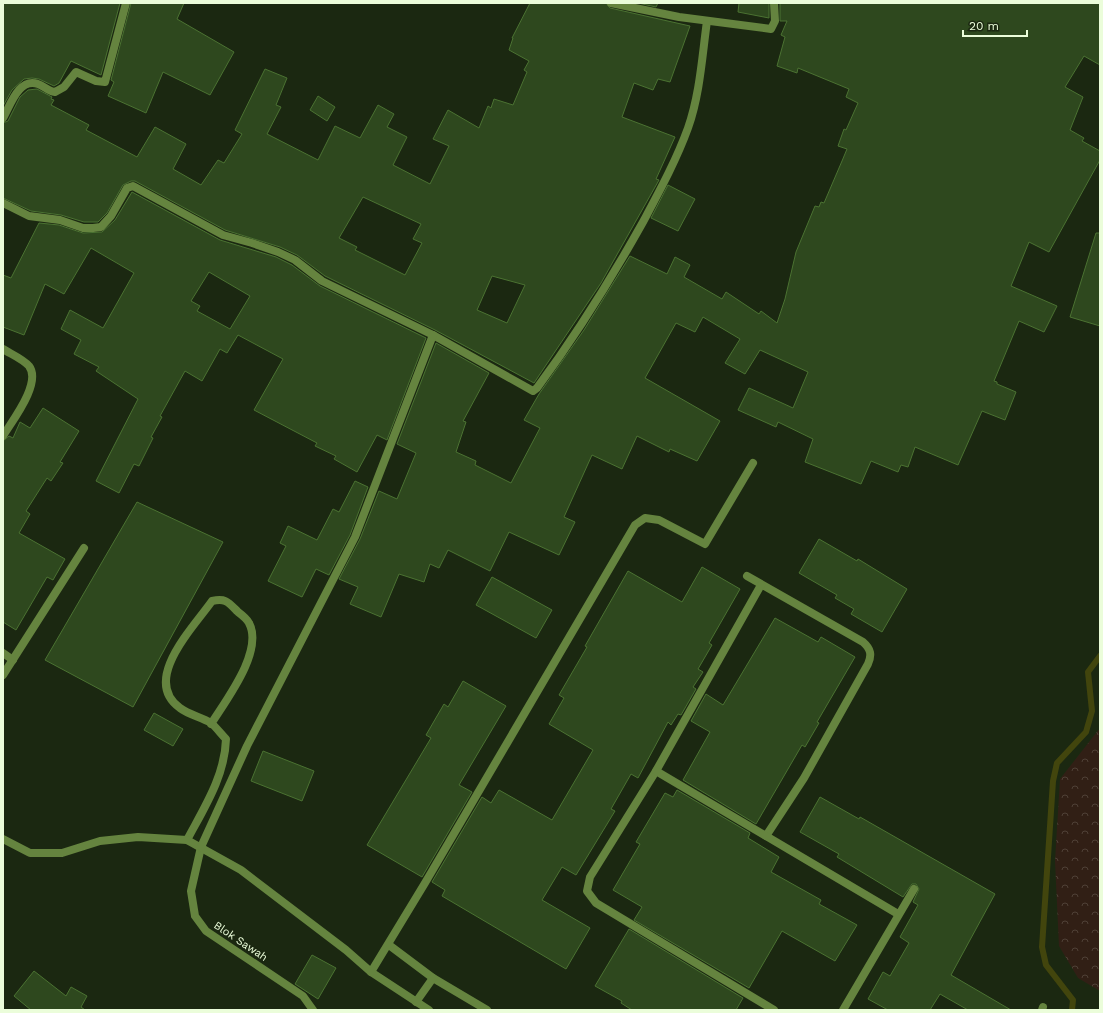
<svg xmlns="http://www.w3.org/2000/svg" width="1103" height="1013" viewBox="0 0 1103 1013" font-family="'Work Sans',sans-serif">
<style>
.forest{fill:url(#forest-crowns)}
.lines{fill:none;stroke-linecap:round;stroke-linejoin:round}
.stream{stroke:#42450d;stroke-width:6}
.building{fill:#2e481e;stroke:#4b7232;fill-rule:evenodd}
.lane{stroke:#65843f;stroke-width:8}
.street{stroke:#65843f;stroke-width:8}
.labels{text-anchor:middle;stroke-width:3;stroke-linejoin:round;paint-order:stroke}
.street-label{font-size:11px;fill:#ebfdda;stroke:#1b2811}
</style>
<defs>
<pattern id="forest-crowns" width="20" height="18" patternUnits="userSpaceOnUse"><rect width="20" height="18" fill="#311f15"/><path d="M2 6a3 3 0 1 1 6 0M12 15a3 3 0 1 1 6 0" fill="none" stroke="#4f4036"/></pattern>
</defs>
<rect width="100%" height="100%" fill="#1b2811"/>
<!-- forest -->
<path class="forest" d="M1100,728v263l-22,-13 -19,-32 -4,-85 5,-82z"/>
<g class="lines">
<!-- stream -->
<path class="stream" d="M1072,1010l1,-10 -27,-35 -4,-18 11,-166 4,-18 29,-31 6,-21 -4,-39 12,-16"/>
</g>
<!-- building -->
<g class="building">
<path d="M3,3h117l-19,72 -30,-14 -12,22 -5,3 -15,-7 -7,-1 -8,1 -12,11 -9,16z"/>
<path d="M131,3h53l-7,16 57,33 -24,43 -47,-23 -17,41 -38,-17 6,-14 -3,-2z"/>
<path d="M530,3h76l4,5 80,18 -20,56 -12,-3 -5,11 -19,-7 -12,34 53,20 -19,42 3,1 -58,103 -67,100 -99,-53 -110,-54 -28,-21 -17,-8 -55,-17 -90,-49h-4l-8,4 -16,28 -9,9h-14l-23,-7 -30,-4 -28,-13v-75l5,-2 12,-24 8,-7 9,-1 15,8 -1,2 3,1 -3,5 38,20 -3,5 51,27 18,-30 31,17 -13,25 28,16 17,-25 6,3 18,-29 -7,-4 30,-61 22,9 -11,27 5,2 -14,27 51,26 17,-34 25,12 18,-33 16,9 -7,13 20,10 -14,28 37,19 19,-38 -16,-7 15,-29 31,18 9,-22 3,2 3,-9 19,6 14,-33 -3,-2 5,-9 -20,-11 4,-12h-1zM363,197l58,27 -8,15 9,4 -17,32 -50,-25 2,-3 -18,-9zM492,276l33,9 -18,38 -30,-13z"/>
<path d="M638,3h20l-2,4z"/>
<path d="M739,3h30v15l-31,-6z"/>
<path d="M780,3h320v62l-16,-9 -19,31 18,10 -13,33 14,8 -2,3 18,10v9l-51,92 -20,-10 -18,44 46,20 -13,26 -25,-11 -25,60 3,1v2l19,8 -11,28 -23,-9 -24,54 -43,-18 -7,20 -7,-2 -3,7 -27,-11 -10,23 -56,-22 8,-23 -35,-17 -2,5 -38,-17 11,-22 44,20 15,-36 -48,-22 -15,24 -20,-11 15,-24 -37,-22 -8,15 -19,-9 -31,55 75,43 -23,40 -27,-12 -1,3 -32,-16 -15,33 -30,-14 -28,62 11,5 -16,33 -50,-23 -19,39 -42,-21 -9,18 -9,-4 -6,18 -25,-8 -18,43 -31,-13 8,-17 -19,-8 21,-40 19,-48 18,8 19,-46 -19,-9 39,-101 53,30 -26,48 3,1 -10,30 20,9 -1,4 36,18 29,-55 -16,-8 15,-26 45,-64 46,-74 37,18 8,-17 15,8 -6,12 38,22 4,-7 33,22 2,-3 16,12 8,-24 11,-47 19,-46 4,1 2,-5 3,1 18,-42 5,-12 -9,-3 6,-17 2,1 12,-27 -12,-6 3,-8 -51,-21 -1,5 -20,-7 8,-29 -4,-2 6,-14h-7z"/>
<path d="M318,96l17,11 -8,14 -17,-11z"/>
<path d="M668,185l27,14 -17,32 -27,-13z"/>
<path d="M132,192l88,48 56,17 16,8 28,21 106,52 -39,102 -10,-5 -20,37 -23,-13 2,-3 -21,-10 2,-3 -63,-33 29,-51 -45,-24 -11,18 -7,-4 -18,32 -17,-10 -25,45 2,1 -11,20 2,1 -14,28 -5,-2 -15,29 -23,-12 42,-82 -42,-28 3,-4 -25,-13 7,-14 -20,-11 9,-19 33,18 31,-55 -43,-25 -27,46 -19,-10 -21,51 -21,-8v-52l8,3 28,-55 20,2 24,8 19,-1 13,-12zM209,272l41,24 -20,33 -33,-18 3,-5 -9,-5z"/>
<path d="M1096,233h4v93l-30,-9z"/>
<path d="M43,408l36,23 -19,31 3,1 -12,18 -4,-3 -21,33 4,3 -11,19 46,26 -12,21 -6,-3 -31,53 -13,-8v-181l6,-5 4,2 7,-16 10,6z"/>
<path d="M355,481l13,6 -18,48 -21,40 -13,-6 -14,28 -34,-16 18,-35 -6,-3 8,-17 29,14 16,-31 6,3z"/>
<path d="M137,502l86,40 -90,165 -88,-47z"/>
<path d="M819,539l38,22 1,-2 49,30 -25,43 -31,-18 3,-5 -19,-11 2,-3 -38,-22z"/>
<path d="M702,567l38,22 -31,54 3,2 -14,24 5,3 -10,15 3,2 -15,26 -3,-1 -7,11 -3,-3 -30,56 -7,-4 -20,35 4,2 -39,64 -14,-8 -20,33 48,28 -24,41 -124,-73 3,-6 -13,-8 50,-85 9,6 8,-13 53,30 41,-70 -44,-26 15,-26 -5,-3 28,-48 -2,-1 43,-75 54,31z"/>
<path d="M492,577l60,33 -16,28 -60,-33z"/>
<path d="M775,618l43,24 3,-5 34,20 -38,65 2,1 -14,24 -3,-2 -46,79 -73,-44 27,-48 -19,-11 15,-27 17,11z"/>
<path d="M463,681l43,25 -47,79 13,7 -50,85 -55,-32 64,-107 -5,-3 18,-31 4,3z"/>
<path d="M154,713l29,16 -10,17 -29,-16z"/>
<path d="M263,751l51,20 -12,30 -51,-20z"/>
<path d="M677,790l73,43 -2,5 31,19 -8,15 50,28 -2,4 38,21 -22,36 -53,-30 -33,57 -115,-68 8,-13 -29,-17 27,-46 -4,-2 29,-49 8,4z"/>
<path d="M820,797l39,22 1,-2 135,77 -44,81 60,35h-43l-28,-16 -10,16h-42l-20,-11 15,-27 7,4 19,-33 -9,-6 18,-32 -5,-3 6,-13 -3,-5h-4l-9,13 -66,-40 2,-3 -39,-22z"/>
<path d="M629,929l114,69 -7,12h-104l-11,-7 1,-2 -27,-15z"/>
<path d="M312,955l24,13 -18,31 -23,-15z"/>
<path d="M34,971l32,25 5,-9 16,9 -6,11 4,3h-54l-17,-14z"/>
</g>
<g class="lines">
<!-- lane -->
<g class="lane">
<path d="M187,840c17,-32 38,-64 39,-101 -5,-5 -10,-12 -15,-16 -9,-6 -22,-8 -31,-15 -39,-28 13,-80 32,-107 14,-3 16,1 26,11 4,3 9,7 11,11 15,28 -23,77 -38,101"/>
<path d="M201,847l-10,44 4,25 11,15 97,65 10,14"/>
<path d="M389,945l44,33 54,32"/>
<path d="M416,1002l17,-24"/>
</g>
<!-- street -->
<g class="street">
<path d="M611,3l68,14 92,12 4,-8 -1,-18"/>
<path d="M3,118c7,-12 16,-41 35,-34 6,2 10,7 17,8l9,-5 12,-15 20,9 9,1 21,-79"/>
<path d="M3,203l26,13 31,4 23,8h10l8,-1 10,-11 16,-28 6,-2 90,49 29,8 26,9 17,8 27,21 111,54 100,56 4,-3c40,-54 73,-107 106,-166 16,-30 33,-61 45,-94 12,-34 14,-71 19,-107"/>
<path d="M3,349c8,5 20,10 26,17 13,17 -17,55 -26,70"/>
<path d="M747,576l116,66c8,7 9,13 5,22l-64,114 -38,58"/>
<path d="M761,585l-105,186 -66,106 -3,14 9,12 178,107"/>
<path d="M3,653l10,7"/>
<path d="M3,675l81,-127"/>
<path d="M656,771l242,143"/>
<path d="M3,839l27,14h32l38,-12 38,-4 49,3 54,30 105,80 25,22 58,38"/>
<path d="M201,847l46,-101 108,-209 78,-202"/>
<path d="M371,972l54,-89 210,-358 10,-7 14,2 46,24 48,-81"/>
<path d="M843,1010l71,-121"/>
<path d="M1042,1010l1,-3"/>
</g>
</g>
<g class="labels">
<!-- street labels -->
<g class="street-label">
<text transform="translate(241 941) rotate(34)" y="4">Blok Sawah</text>
</g>
</g>
<!-- border -->
<rect width="1103" height="1013" fill="none" stroke="#ebfdda" stroke-width="8"/>
<!-- scale -->
<path d="M963 30v6h64v-6" fill="none" stroke="#ebfdda" stroke-width="2"/>
<text x="969" y="30" font-size="12" fill="#ebfdda" stroke="#1b2811" stroke-width="3" paint-order="stroke">20 m</text>
</svg>
